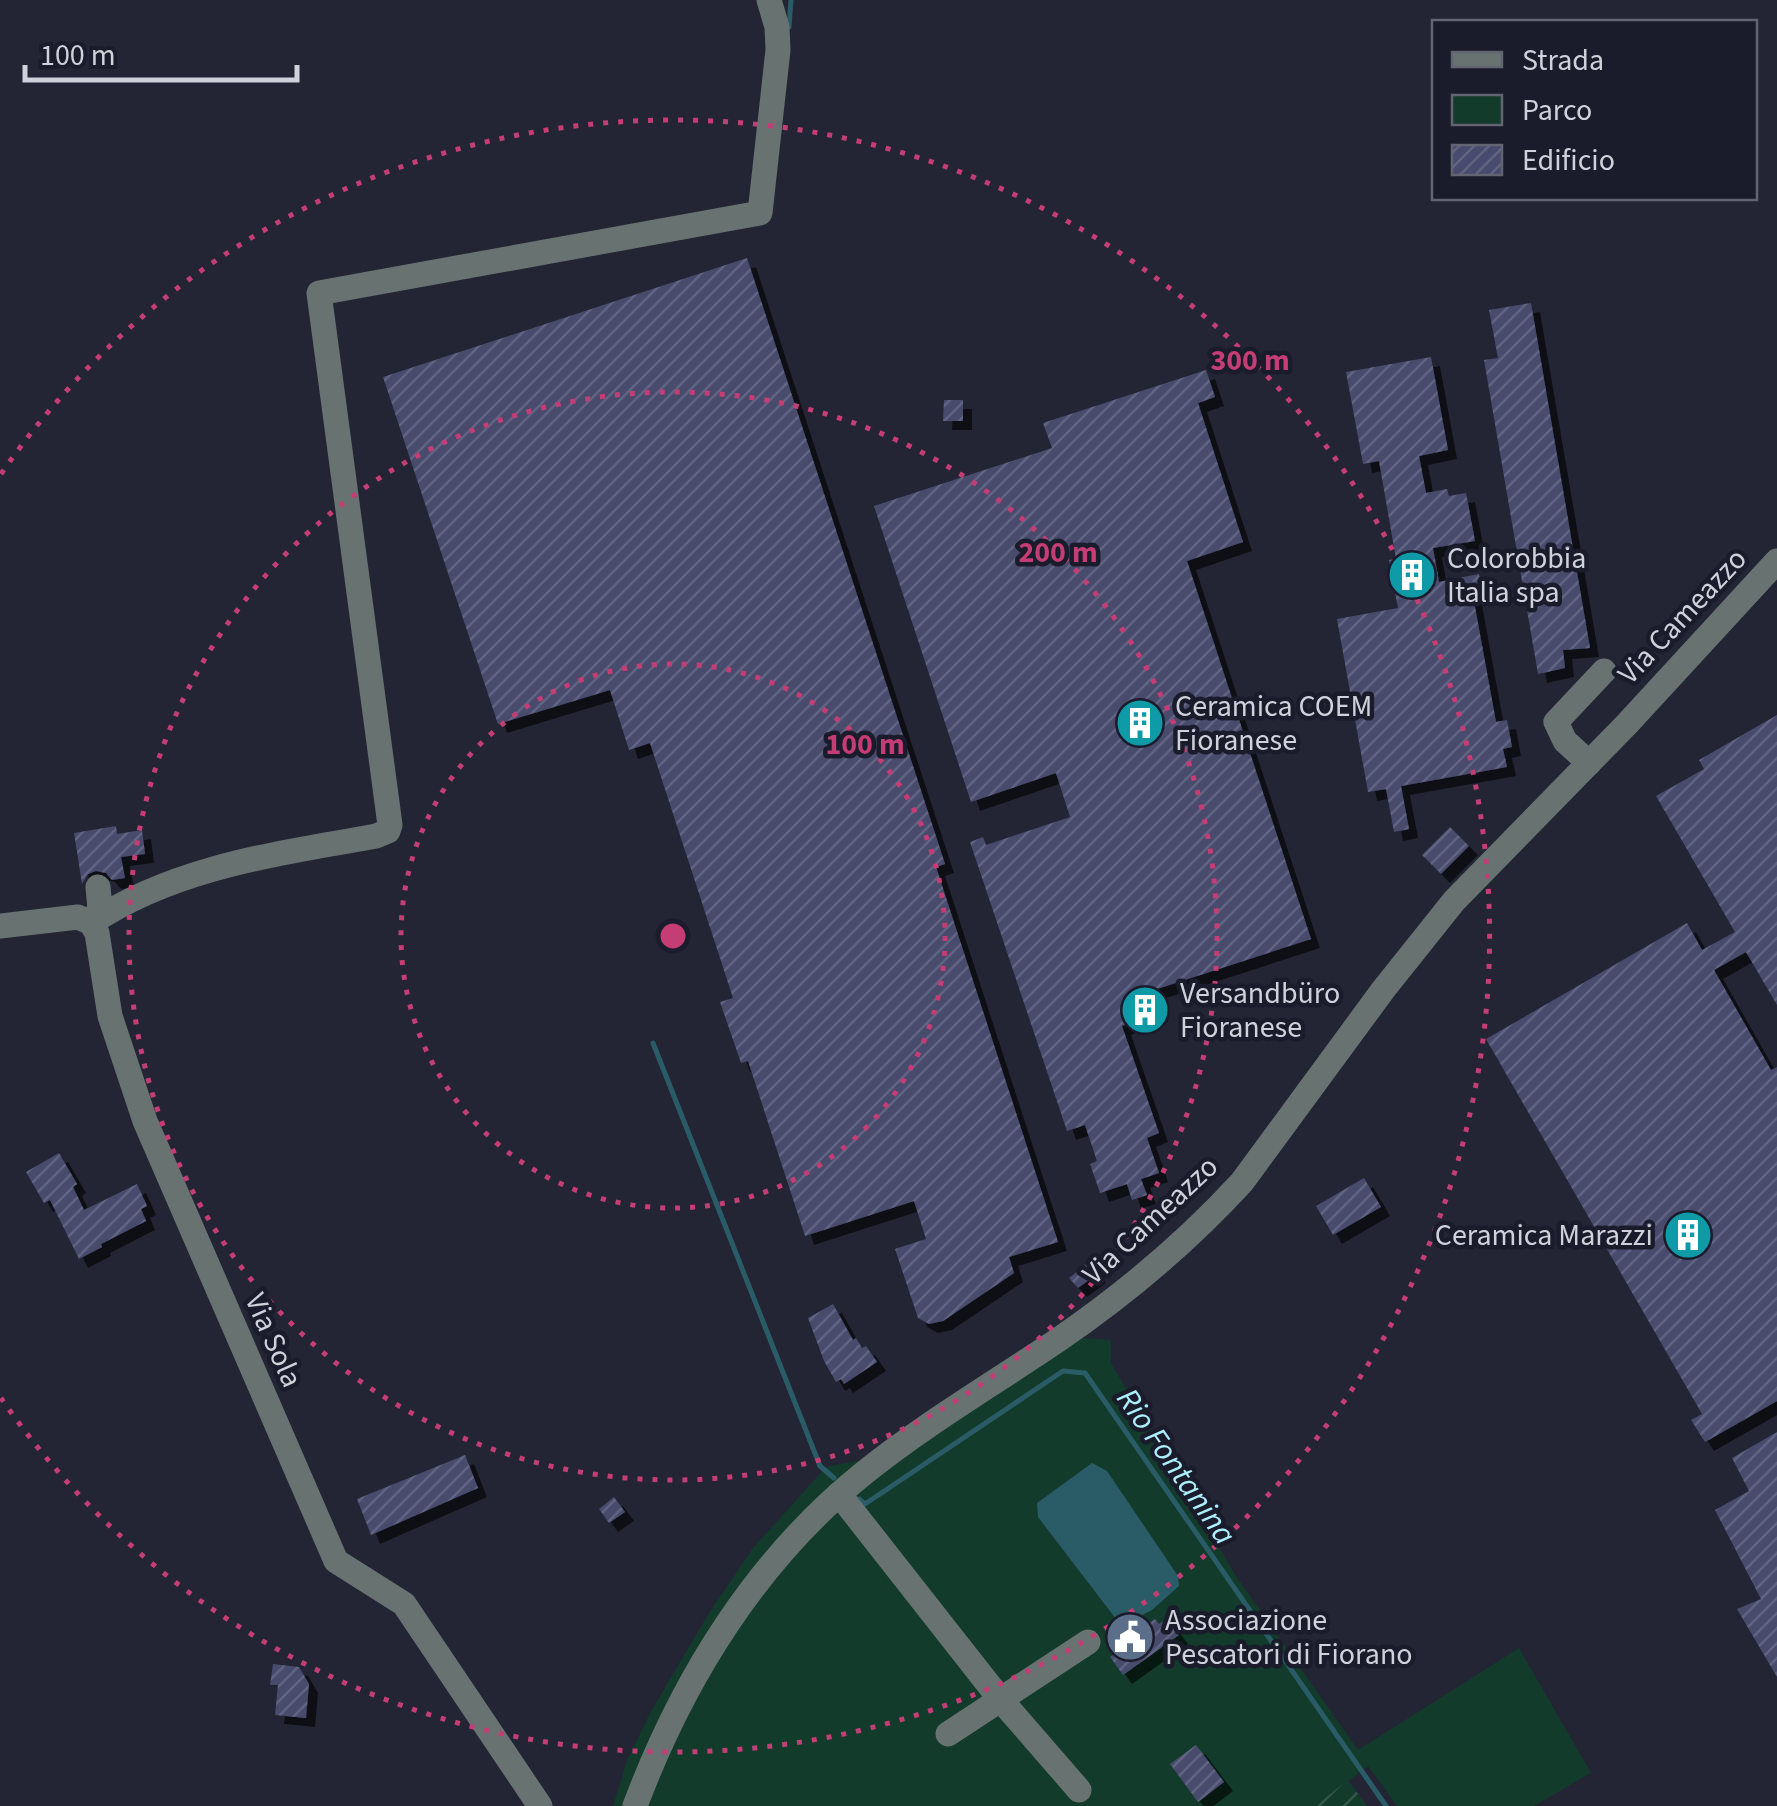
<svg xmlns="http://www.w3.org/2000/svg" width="1777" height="1806" viewBox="0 0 1777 1806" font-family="'Source Sans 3',sans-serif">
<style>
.park{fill:#123b2b}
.garden{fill:url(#garden-furrows)}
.water{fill:#2a5c67}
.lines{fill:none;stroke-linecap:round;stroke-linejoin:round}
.stream{stroke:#2a5c67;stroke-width:5}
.building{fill:url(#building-hatch);filter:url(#shadow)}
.minor{stroke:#687371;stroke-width:25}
.ring{fill:none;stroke:#c53d75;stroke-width:5;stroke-dasharray:5 10}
.labels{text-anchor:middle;stroke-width:9;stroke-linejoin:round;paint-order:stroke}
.poi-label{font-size:30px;fill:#cfd1db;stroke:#1a1b2b;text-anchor:start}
.street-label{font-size:30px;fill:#cfd1db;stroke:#1a1b2b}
.water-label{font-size:32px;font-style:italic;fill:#adeffd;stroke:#1a1b2b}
.centre{fill:#c53d75;stroke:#1a1b2b;stroke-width:5}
.ring-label{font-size:30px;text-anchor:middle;font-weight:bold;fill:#c53d75;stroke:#1a1b2b;stroke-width:9;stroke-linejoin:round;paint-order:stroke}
</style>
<defs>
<pattern id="garden-furrows" width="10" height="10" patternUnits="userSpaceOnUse" patternTransform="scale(2.5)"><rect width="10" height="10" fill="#123b2b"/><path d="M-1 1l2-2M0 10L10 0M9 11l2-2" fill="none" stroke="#335649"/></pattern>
<pattern id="building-hatch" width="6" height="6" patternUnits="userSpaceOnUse" patternTransform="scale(2.5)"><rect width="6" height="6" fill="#484b6d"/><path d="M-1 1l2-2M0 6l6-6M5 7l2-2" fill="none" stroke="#616481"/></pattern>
<filter id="shadow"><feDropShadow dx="9" dy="9" stdDeviation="0" flood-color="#0009"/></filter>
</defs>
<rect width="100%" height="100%" fill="#232535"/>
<!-- park -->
<path class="park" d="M1058,1336l53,4v23l123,210 124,177 161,-102 72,125 -57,33h-137l-29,-40 -52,40h-703l14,-46 23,-47 59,-100 44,-65 73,-81 60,-12z"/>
<!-- garden -->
<path class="garden" d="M1348,1780l19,26h-52z"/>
<!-- water -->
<path class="water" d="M1092,1463l15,8 71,105 1,10 -27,24 -25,13 -11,-4 -78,-102 -1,-14z"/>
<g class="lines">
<!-- stream -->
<g class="stream">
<path d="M789,27l2,-27"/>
<path d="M653,1043l167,423 14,12"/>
<path d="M859,1499l6,5 198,-133 22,2 301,433"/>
</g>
</g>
<!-- building -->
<g class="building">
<path d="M747,258l198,606 -9,3 122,375 -49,15 5,16 -71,48 -14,3 -11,-6 -23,-69 31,-10 -12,-38 -109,35 -57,-175 -7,2 -21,-61 13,-4 -83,-255 -21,7 -19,-60 -112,34 -115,-347z"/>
<path d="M1531,303l59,345 -27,2 2,18 -27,6 -54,-314 14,-2 -9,-48z"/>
<path d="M1431,357l17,93 -29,6 7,37 21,-4 2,7 17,-3 9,48 -42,7 6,34 40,-8 4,20 -10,2 23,126 11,-2 5,27 -9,2 4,18 -106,19 8,43 -15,3 -8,-43 -18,3 -31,-173 61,-11 -9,-48 7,-1 -17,-98 -16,3 -17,-92z"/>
<path d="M1206,370l9,27 -17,6 45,139 -56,19 124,378 -160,52 8,22 -37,13 37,107 -12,5 12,35 -18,6 6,16 -15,5 -5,-16 -27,9 -10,-29 7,-3 -12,-36 -18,6 -97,-289 13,-5 3,8 84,-28 -14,-44 -85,29 -97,-296 178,-58 -9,-25z"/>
<path d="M944,400h19v21h-20z"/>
<path d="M1777,715v290l-31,-53 -32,18 57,100 6,-3v334l-72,41 -14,-22 11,-6 -216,-375 201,-116 15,27 33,-18 -79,-136 48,-27 -5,-9z"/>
<path d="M116,826l1,8 25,-4 3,24 -24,3 4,21 -13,2 -6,-7 -10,-2 -8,3 -6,10 -8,-51z"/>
<path d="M1450,827l19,19 -28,28 -19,-19z"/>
<path d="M59,1153l18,31 -4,3 11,23 53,-26 10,22 -6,3 5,12 -45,23 1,3 -23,12 -29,-59 -6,3 -18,-31z"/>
<path d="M1364,1178l17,29 -48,28 -17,-29z"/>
<path d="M1088,1263l9,11 -19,14 -9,-10z"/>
<path d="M833,1304l20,36 3,-2 6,10 4,-2 11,16 -33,22 -3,-5 -5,3 -12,-21 -16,-43z"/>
<path d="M1777,1432v245l-40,-68 24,-10 -46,-89 34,-19 -17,-33z"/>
<path d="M465,1455l13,33 -107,47 -14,-36z"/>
<path d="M614,1497l11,15 -16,11 -10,-14z"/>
<path d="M1155,1619l4,5 8,-5 12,16 -56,40 -13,-18 7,-6 -2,-3z"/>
<path d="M273,1664l26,3 10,17 -3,34 -31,-3 3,-30h-8z"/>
<path d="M1196,1745l28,37 -26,20 -28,-38z"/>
</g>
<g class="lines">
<!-- minor -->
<g class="minor">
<path d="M1589,763l-24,-22 -9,-19 48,-51"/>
<path d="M98,887l2,22 -9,14c85,-57 187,-69 285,-87l12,-5 2,-6 -71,-532 441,-80 18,-163 -1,-23 -8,-27"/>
<path d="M0,926l78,-9 13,6 6,10 13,83 35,105 191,440 68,43 136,202"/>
<path d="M839,1494l161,205 79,91"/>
<path d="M948,1734l140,-92"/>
<path d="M635,1806c48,-128 122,-247 229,-333 61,-49 129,-89 194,-133 67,-46 129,-98 184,-158l141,-192 71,-89 173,-177 150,-163"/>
</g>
</g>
<!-- distance rings -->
<g class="ring">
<circle cx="673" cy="936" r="272"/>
<circle cx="673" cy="936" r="544"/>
<path d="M1 474A816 816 0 1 1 1 1398"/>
</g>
<!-- icons -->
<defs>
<g id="building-disc" transform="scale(2.5)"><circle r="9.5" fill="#0f9aa8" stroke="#1a1b2b"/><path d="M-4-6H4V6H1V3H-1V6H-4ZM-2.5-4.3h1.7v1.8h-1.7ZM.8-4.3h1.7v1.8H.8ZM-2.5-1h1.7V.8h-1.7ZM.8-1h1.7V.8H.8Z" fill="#fff"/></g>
<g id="civic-disc" transform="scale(2.5)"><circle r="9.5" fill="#5c6f8a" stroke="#1a1b2b"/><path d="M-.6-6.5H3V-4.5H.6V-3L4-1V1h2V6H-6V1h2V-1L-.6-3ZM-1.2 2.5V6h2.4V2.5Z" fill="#fff"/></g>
</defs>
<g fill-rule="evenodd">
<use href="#building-disc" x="1412" y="575"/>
<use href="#building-disc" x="1140" y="723"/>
<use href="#building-disc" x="1145" y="1010"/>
<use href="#building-disc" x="1688" y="1235"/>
<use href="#civic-disc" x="1130" y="1637"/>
</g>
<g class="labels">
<!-- poi labels -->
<g class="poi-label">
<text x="1447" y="568">Colorobbia<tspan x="1447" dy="34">Italia spa</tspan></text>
<text x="1175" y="716">Ceramica COEM<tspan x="1175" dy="34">Fioranese</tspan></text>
<text x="1180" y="1003">Versandbüro<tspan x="1180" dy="34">Fioranese</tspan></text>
<text x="1653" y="1245" text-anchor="end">Ceramica Marazzi</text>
<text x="1165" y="1630">Associazione<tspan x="1165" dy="34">Pescatori di Fiorano</tspan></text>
</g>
<!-- street labels -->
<g class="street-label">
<text transform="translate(1682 616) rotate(-47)" y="10">Via Cameazzo</text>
<text transform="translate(1150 1220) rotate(-43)" y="10">Via Cameazzo</text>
<text transform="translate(274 1340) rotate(66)" y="10">Via Sola</text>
</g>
<!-- water labels -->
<g class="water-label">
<text transform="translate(1177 1466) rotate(55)" y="11">Rio Fontanina</text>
</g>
</g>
<circle cx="673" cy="936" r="15" class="centre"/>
<g class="ring-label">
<text x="1250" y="370">300 m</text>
<text x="1058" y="562">200 m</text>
<text x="865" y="754">100 m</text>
</g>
<!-- legend -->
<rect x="1432" y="20" width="325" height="180" fill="#1a1b2b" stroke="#626471" stroke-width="2.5"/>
<rect x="1452" y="52" width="50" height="15" fill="#687371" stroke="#626471" stroke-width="2.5"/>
<text x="1522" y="70" font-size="30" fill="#cfd1db">Strada</text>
<rect x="1452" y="95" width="50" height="30" fill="#123b2b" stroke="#626471" stroke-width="2.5"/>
<text x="1522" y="120" font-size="30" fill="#cfd1db">Parco</text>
<rect x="1452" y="145" width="50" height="30" fill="url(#building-hatch)" stroke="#626471" stroke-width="2.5"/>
<text x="1522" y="170" font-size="30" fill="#cfd1db">Edificio</text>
<!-- scale -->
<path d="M25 65v15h272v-15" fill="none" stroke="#cfd1db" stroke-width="5"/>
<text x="40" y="65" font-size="30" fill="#cfd1db" stroke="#1a1b2b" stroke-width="8" paint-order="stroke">100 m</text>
</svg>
